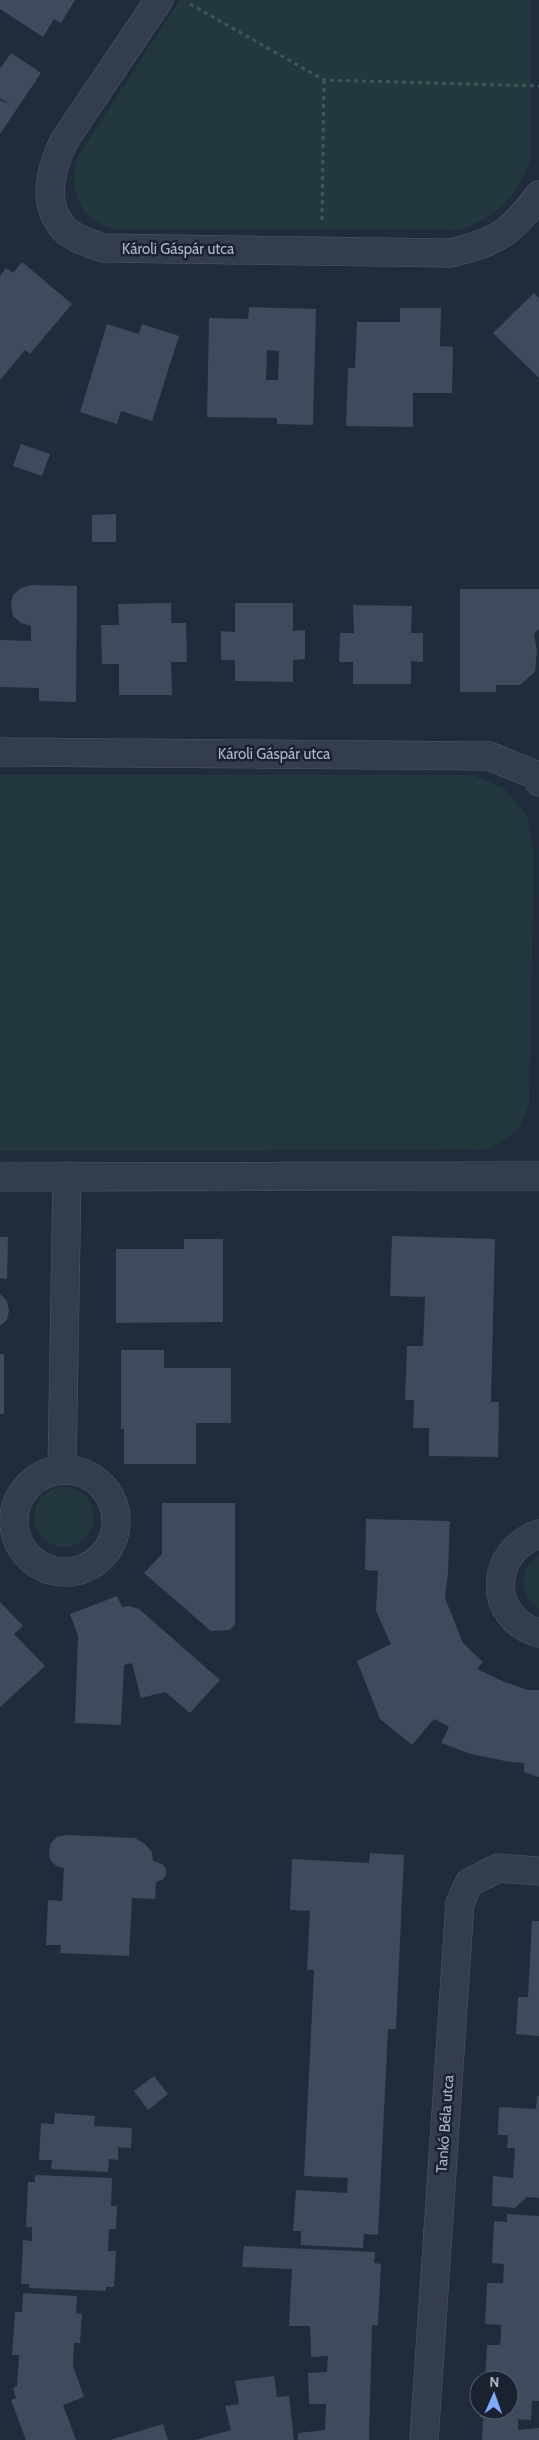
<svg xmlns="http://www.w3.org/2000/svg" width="539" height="2440" viewBox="0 0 539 2440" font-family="Cabin,sans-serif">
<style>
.green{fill:#22383c}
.building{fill:#3f4a5d;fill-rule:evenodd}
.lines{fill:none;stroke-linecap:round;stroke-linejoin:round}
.minor-casing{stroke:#525a69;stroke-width:29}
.path{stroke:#405559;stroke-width:3;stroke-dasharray:4 4;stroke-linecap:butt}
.minor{stroke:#343d4b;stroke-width:28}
.labels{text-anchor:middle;stroke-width:5;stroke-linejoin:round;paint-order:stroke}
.street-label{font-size:15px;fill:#afb7c7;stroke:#1a2230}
</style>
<rect width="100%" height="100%" fill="#202b3b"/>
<!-- green -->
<g class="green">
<path d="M180,0h350l1,159c-16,40 -30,55 -71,71l-346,-1c-7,-3 -16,-5 -22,-10 -19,-17 -23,-43 -13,-65z"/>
<path d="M0,775h473l31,13 23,28 7,38 -5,249c-9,30 -16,32 -43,47l-486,1z"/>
<circle cx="64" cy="1517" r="30"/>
<path d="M539,1556v53c-19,-14 -23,-40 0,-53z"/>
</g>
<!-- building -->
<g class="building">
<path d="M0,0h75l-14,23 -7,-4 -11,18 -43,-28z"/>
<path d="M11,53l30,20 -41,61v-34l9,4 -9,-6v-29z"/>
<path d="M22,262l50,42 -42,50 -5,-4 -25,30v-104l6,-8 7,5z"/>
<path d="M534,293l5,5v80l-46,-45z"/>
<path d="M249,307l67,2 -3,116 -36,-1v-6l-70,-1 2,-99 39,1zM267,350l12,1 -1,29h-12z"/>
<path d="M400,308h41l-1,38 13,1 -1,46h-39v34l-67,-1 2,-58h7l2,-46h43z"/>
<path d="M107,324l32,10 3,-10 37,12 -27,85 -31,-10 -4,13 -37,-12z"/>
<path d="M21,444l29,10 -8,22 -29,-10z"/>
<path d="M116,514v28h-24v-27z"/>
<path d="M31,585l46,1 -1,116 -37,-1v-13l-39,-1v-47l31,1v-15l-10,-3 -8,-7 -2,-11 2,-10 8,-7z"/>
<path d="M460,589h79v40l-5,5 3,16 -2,22 -15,13h-24v7h-36z"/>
<path d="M171,603v20h15l1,39h-16l1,33h-53v-31h-17l-1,-39h18l-1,-21z"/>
<path d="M235,603h58v28l12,-1v29l-12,1v22l-58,-1v-21h-14v-29l14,1z"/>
<path d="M353,605l59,1 -1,27h12v29l-12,-1v23h-58v-22h-14l1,-29h14z"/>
<path d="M392,1236l103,3 -4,163h8l-1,55 -69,-1v-28h-16l1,-28h-9l2,-54h16l2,-49 -35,-1z"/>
<path d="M0,1237h8l-1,42 -7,-1z"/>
<path d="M184,1239h39v83l-107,1v-74h68z"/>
<path d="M0,1294l7,7 2,10 -2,9 -7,6z"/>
<path d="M121,1350h43v18h67v55h-35v41h-72v-35h-3z"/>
<rect x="0" y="1354" width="4" height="60"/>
<path d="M162,1503h73v121l-5,6 -19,1 -67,-58 18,-19z"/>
<path d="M366,1519l84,2 -2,51 -3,26 18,45 20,19 -6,7 25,12 26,9h11v87l-15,-5v-9l-14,-1 -39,-8 -30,-11 8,-16 -15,-8 -22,26 -32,-26 -23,-58 34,-17 -15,-33 2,-40 -13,-1z"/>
<path d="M117,1596l5,11 8,-1 9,3 81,71 -30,33 -25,-21 -24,6 -9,-35 -8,2 -3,60 -46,-2 3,-87 -8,-22z"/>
<path d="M0,1602l23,24 -9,8 31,32 -45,41z"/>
<path d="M66,1835l69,3 10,6 7,8 1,9 9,3 4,5v6l-4,5 -6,2 -1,17 -23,-1 -3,58 -69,-3 1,-8h-15l2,-45 14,1 2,-33 -8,-2 -6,-7 -1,-8 2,-8 6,-6z"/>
<path d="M370,1853l34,2 -8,174h-8l-10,206 -14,-1 -1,14 -62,-3v-14h-8l3,-41 51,3 1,-15 -44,-2 10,-206h-7l3,-59 -20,-1 2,-51 77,4z"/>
<path d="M532,1921h7v115l-23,-2 2,-37h10z"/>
<path d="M154,2076l14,18 -20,16 -14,-19z"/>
<path d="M537,2096h2v102l-12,-1 -12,11 -23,-2 1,-30 20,2 2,-30h-8l1,-13h-10l1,-28 37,2z"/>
<path d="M55,2113l40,3 -1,10 38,2 -1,20 -13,-1v13l-9,-1 -1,13 -57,-3 1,-9h-13l2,-37 13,1z"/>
<path d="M35,2175l77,3 -1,28h6l-1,23h-7l-1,22h8l-2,36h-8v4l-77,-3v-4h-8l2,-44 9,1v-14h-6l2,-45h7z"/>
<path d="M507,2214l32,2v185h-7l-1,19 -13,-1v11l21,-2v12h-57l1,-22 -3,-1v-7h29v-30h-24l2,-35h13l1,-10v-10l-16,-1 2,-41h16l1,-19 -12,-1 2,-42 13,1z"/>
<path d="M244,2246l131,6 -1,11 7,1 -3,61h-6l-3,115h-71v-7l27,-3 1,-26h-17l-1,-31 19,-1 1,-16 -17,1 -1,-31h-21l3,-57 -50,-2z"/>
<path d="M23,2293l54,3 -1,17 6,1 -2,29h-6l-1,23 11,31 -21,8 13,35h-50l-15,-40 5,-2 -3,-10 4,-2 2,-31h-7l3,-43h7z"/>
<path d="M274,2376l3,21 12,-1 5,44h-99l36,-10 -6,-24 14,-2 -4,-23z"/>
<path d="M163,2424l5,16h-58z"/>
</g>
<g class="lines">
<!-- minor casing -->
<g class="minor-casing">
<g id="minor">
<path d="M159,0l-95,141c-13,27 -23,62 0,88 10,10 26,14 39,19l348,5c47,-12 59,-19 88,-58"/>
<path d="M0,752l489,4 47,19 3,7"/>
<path d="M0,1177l539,-1"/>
<path d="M62,1470l5,-294"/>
<circle cx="65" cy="1521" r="51"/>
<path d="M539,1534c-50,17 -53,84 0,99"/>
<path d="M424,2440l36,-537 9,-20 29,-15 41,3"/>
</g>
</g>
<!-- path -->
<g class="path">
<path d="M190,4l134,76 215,6"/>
<path d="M322,220l2,-140"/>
</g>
<!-- minor -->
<use href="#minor" class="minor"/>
</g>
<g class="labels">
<!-- street labels -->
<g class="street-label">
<text x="178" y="254">Károli Gáspár utca</text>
<text x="274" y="759">Károli Gáspár utca</text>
<text transform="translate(445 2124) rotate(-86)" y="5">Tankó Béla utca</text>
</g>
</g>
<!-- north arrow -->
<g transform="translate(494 2395) rotate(2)"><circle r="24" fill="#1a2230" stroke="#565e6c"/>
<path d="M0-4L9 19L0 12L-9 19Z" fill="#7eaafd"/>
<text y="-8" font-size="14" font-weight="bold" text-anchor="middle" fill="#afb7c7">N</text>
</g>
</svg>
